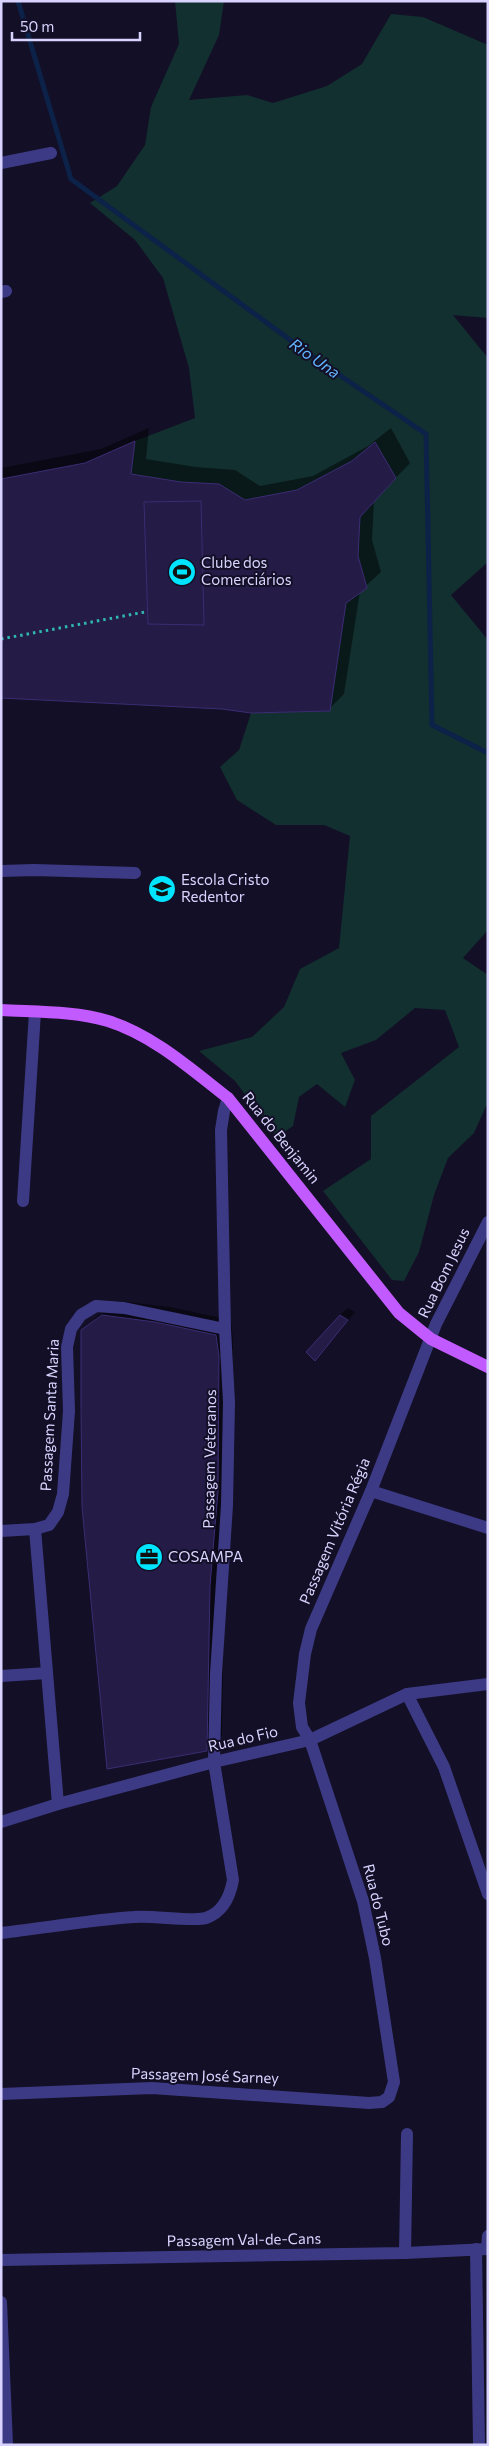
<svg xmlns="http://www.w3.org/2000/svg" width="489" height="2446" viewBox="0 0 489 2446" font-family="Commissioner,sans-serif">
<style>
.green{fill:#12302f}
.shadow{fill:#0007}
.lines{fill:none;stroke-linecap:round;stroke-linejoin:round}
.stream{stroke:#0c2248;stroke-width:5}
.building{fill:#241b47;stroke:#3b2d73}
.path{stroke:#2fb8b0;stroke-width:3;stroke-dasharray:2.5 4;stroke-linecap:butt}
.minor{stroke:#3d3a85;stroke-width:12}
.major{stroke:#c25bff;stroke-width:12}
.labels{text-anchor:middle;stroke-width:4;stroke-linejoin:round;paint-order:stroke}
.poi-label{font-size:15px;fill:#d9d4ff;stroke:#130f26;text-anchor:start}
.street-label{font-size:15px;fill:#d9d4ff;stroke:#130f26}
.water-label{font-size:16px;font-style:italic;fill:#62b6ff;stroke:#130f26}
</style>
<rect width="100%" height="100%" fill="#130f26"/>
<!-- green -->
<path class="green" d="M175,1h49l-5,34 -30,65 58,-5 26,8 54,-17 35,-22 29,-50 32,3 65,28v273l-35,-3 35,43v204l-37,33 37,45v290l-25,28 25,17v127l-14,31 -26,25 -14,37 -15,57 -15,29 -12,-1 -69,-89 48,-32v-43l88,-69 -14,-37 -30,-2 -39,32 -35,13 14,27 -10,27 -28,-23 -18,13 -6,29 -16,11 -42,-56 -36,-30 53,-14 32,-30 16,-38 39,-21 11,-112 -26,-11h-48l-39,-25 -17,-33 19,-17 12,-37 79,-2 16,-108 21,-15 -9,-32 2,-39 36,-39 -21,-36 -23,19 -55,29 -52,10 -26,-16 -38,-2 -50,-8 4,-33 60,-23 -6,-50 -26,-90 -28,-38 -45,-37 27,-17 28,-41 6,-38 28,-63z"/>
<!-- shadow -->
<g class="shadow">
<path d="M149,428l-3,31 50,8 39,3 25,16 53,-10 55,-30 23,-18 19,35 -36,38 -2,39 9,32 -21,19 -16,103 -15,15 -107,-1 -221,-11v-229l100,-19z"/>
<path d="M118,1301l52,6 61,13 2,21v74l-9,192 -2,128 -15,15 -125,-419 16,-15z"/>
<path d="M348,1308l7,4 -33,39 18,-36z"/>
</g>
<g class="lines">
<!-- stream -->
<path class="stream" d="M18,1l53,178 245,180 110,75 6,291 56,28"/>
</g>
<!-- building -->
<g class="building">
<path d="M135,441l-4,33 50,8 38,2 26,16 52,-10 55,-29 23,-19 21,36 -36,39 -2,39 9,32 -21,15 -16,108 -79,2 -29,-4 -221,-11v-219l84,-16z"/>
<path d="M201,501l3,124 -56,-1 -4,-122z"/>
<path d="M102,1315l53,7 61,13 3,21 -1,135 -8,95 -3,165 -100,18 -25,-262 -1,-102v-75z"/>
<path d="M340,1315l8,5 -33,41 -9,-9z"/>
</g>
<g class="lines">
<!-- path -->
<path class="path" d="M1,639l144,-27"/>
<!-- minor -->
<g class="minor">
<path d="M1,163l50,-10"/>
<path d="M1,292l5,-1"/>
<path d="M1,871l33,-1 101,3"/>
<path d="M23,1201l12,-189"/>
<path d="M371,1491l117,37"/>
<path d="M35,1529l23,275"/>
<path d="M1,1531l34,-2 14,-4 9,-13 5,-18 6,-83 -2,-64 4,-18 10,-14 15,-9 28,2 101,21"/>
<path d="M1,1676l46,-3"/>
<path d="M407,1694l37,73 44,127"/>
<path d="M1,1822l57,-18 156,-42 96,-22 97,-46 81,-10"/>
<path d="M1,1933c44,-5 89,-13 133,-16 16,-2 61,5 72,1 17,-6 24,-21 27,-38l-19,-118 2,-88 11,-169 2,-103 -4,-73 -4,-199 3,-19 4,-13"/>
<path d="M1,2094l151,-6 217,15 13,-1 7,-5 5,-15 -19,-124 -12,-57 -53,-161 -8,-13 -3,-24 6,-49 6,-25 60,-138 65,-167 52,-102"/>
<path d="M476,2249l3,196"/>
<path d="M487,2249l1,-13"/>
<path d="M405,2253l2,-119"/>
<path d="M1,2260l404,-7 83,-4"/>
<path d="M1,2302l6,143"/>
</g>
<!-- major -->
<path class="major" d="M1,1010c35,2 74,1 107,11 45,14 84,49 120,77l171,215 32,26 57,28"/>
</g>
<!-- icons -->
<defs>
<g id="stadium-disc" transform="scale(1.4375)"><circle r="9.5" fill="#00e5ff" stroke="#130f26"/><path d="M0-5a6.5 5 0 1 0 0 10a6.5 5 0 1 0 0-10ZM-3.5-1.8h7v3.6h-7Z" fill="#111"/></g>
<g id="school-disc" transform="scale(1.4375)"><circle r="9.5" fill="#00e5ff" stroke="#130f26"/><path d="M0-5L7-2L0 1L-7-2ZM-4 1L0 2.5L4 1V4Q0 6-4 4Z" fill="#111"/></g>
<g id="office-disc" transform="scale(1.4375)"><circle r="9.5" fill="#00e5ff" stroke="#130f26"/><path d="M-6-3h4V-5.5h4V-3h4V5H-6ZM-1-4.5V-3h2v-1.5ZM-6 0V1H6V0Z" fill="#111"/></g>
</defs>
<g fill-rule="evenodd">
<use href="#stadium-disc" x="182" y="572"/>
<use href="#school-disc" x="162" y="889"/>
<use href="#office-disc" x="149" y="1557"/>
</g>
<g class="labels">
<!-- poi labels -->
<g class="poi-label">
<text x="201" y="568">Clube dos<tspan x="201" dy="17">Comerciários</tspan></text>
<text x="181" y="885">Escola Cristo<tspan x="181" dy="17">Redentor</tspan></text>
<text x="168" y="1562">COSAMPA</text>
</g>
<!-- street labels -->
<g class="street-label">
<text transform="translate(281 1138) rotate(51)" y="5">Rua do Benjamin</text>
<text transform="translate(444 1273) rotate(-64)" y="5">Rua Bom Jesus</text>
<text transform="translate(50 1415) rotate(-87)" y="5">Passagem Santa Maria</text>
<text transform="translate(210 1459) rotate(-89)" y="5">Passagem Veteranos</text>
<text transform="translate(335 1531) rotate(-67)" y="5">Passagem Vitória Régia</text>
<text transform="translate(243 1739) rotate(-13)" y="5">Rua do Fio</text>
<text transform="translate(378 1905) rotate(76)" y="5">Rua do Tubo</text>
<text transform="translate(205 2076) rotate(2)" y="5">Passagem José Sarney</text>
<text transform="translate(244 2240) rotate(-1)" y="5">Passagem Val-de-Cans</text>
</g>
<!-- water labels -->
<g class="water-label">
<text transform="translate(315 358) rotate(35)" y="6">Rio Una</text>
</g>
</g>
<!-- border -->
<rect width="489" height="2446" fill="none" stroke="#d9d4ff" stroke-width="5"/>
<!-- scale -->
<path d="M12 32v8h128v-8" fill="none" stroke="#d9d4ff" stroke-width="2.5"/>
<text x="20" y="32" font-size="15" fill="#d9d4ff" stroke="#130f26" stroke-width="4" paint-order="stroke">50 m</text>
</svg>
